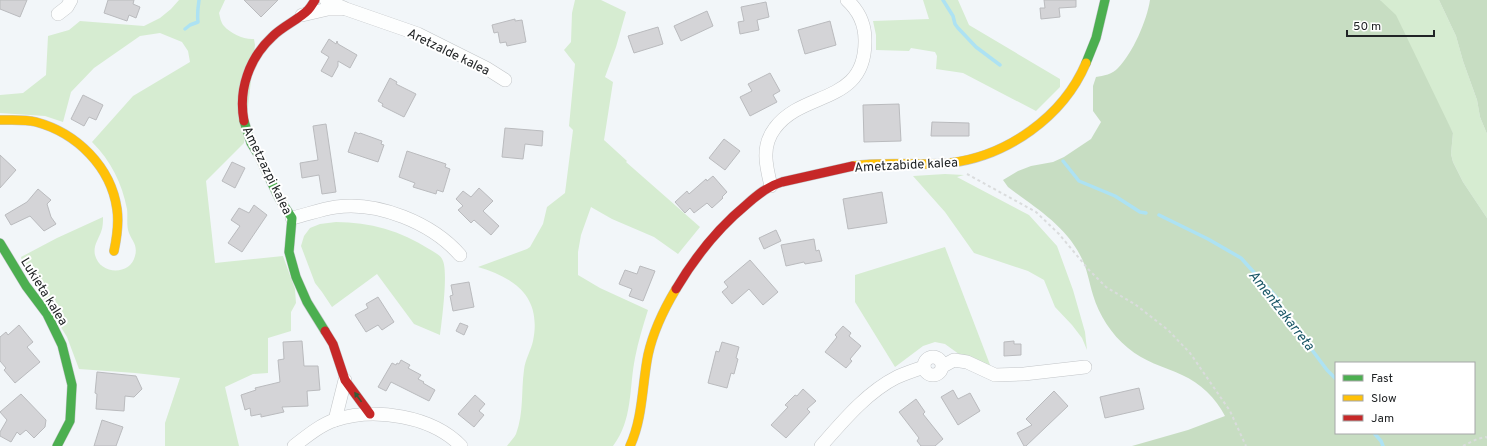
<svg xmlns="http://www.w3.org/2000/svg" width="1487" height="446" viewBox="0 0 1487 446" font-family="Overpass,sans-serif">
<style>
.green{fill:#d6ecd1}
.forest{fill:#c7ddc2;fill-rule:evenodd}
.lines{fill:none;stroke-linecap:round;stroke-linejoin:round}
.stream{stroke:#ade2f3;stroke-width:3.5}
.building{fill:#d4d4d7;stroke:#babbbe}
.street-casing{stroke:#c2c5c8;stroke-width:14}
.fast-casing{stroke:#c2c5c8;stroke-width:10}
.slow-casing{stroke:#c2c5c8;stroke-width:10}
.jam-casing{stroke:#c2c5c8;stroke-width:10}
.path{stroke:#dadcdd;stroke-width:2;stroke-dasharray:3 3;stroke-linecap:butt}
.street{stroke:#fdfefe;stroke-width:13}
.fast{stroke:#4caf50;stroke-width:9}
.slow{stroke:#ffc107;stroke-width:9}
.jam{stroke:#c62828;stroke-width:9}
.oneway{fill:#325c37}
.labels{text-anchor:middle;stroke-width:4;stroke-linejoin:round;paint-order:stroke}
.street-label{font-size:13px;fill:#212426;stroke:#fff}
.water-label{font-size:14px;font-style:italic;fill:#195666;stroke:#fff}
</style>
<rect width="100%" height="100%" fill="#f2f6f9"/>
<!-- green -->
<g class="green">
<path d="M179,0h46l-6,13c1,4 2,10 5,13 6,7 20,14 30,13l1,6 -11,98 -38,38 9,82 68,-7 12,33 1,14 -5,9v19l-23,7v35l-15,1 -28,13 14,59h-74v-23l15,-45 -45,-5 -56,-4 -12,-32 -44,-71 -2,-9 36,-19 46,-21c0,5 0,10 -2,15 -3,8 -8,14 -6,23 5,20 35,21 40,1 3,-11 -3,-15 -6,-23 -3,-7 -1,-17 -2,-24 -5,-26 -16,-48 -35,-67l41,-46 57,-34 -2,-11 -6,-9 -22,-9 -20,3 -46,32 -23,24 -8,30 -18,-6 -45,-3v-18l23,-2 23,-18 2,-39 21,-6 11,-9 64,5 16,-8 11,-9z"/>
<path d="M575,0h26l25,12 -10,35 -11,30 8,5 -9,58 23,21 -1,1 74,65 -22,27 -24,-17 -42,-18 -21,-12 -10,28 -3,17v23l22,13 48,22c-5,16 -10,32 -13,48 -6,30 -2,62 -22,88h-106c3,-4 7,-8 9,-12 8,-21 5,-43 8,-64 1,-10 7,-20 9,-29 9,-44 -18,-63 -55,-74l49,-18 3,-2 13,-23 4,-17 18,-14 8,-63 -4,-4 6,-62 -11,-14 7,-8 1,-29z"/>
<path d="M923,0h35l11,25 91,54v8l-24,24 -73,-38 -27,-4 1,-13 -2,-4 -24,-4 -2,3 -33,-1v-15l-3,-14 56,-2z"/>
<path d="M1380,0h59l17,36 7,25 14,39 3,17 7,17v84l-24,-36 -10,-20 -2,-8 2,-21z"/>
<path d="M945,174l19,1 -7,2 72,38 28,31 16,44 12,42 2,18 -5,-12 -10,-13 -17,-18 -11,-27 -16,-9 -54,-18 -29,-41 -32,-36z"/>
<path d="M336,222c34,0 65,9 93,27 5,3 12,6 14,12 5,12 -1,59 -3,74l-26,-11 -37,-50 -45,33 -10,-15 -7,-9 -14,-37 3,-10 6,-8 10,-4z"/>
<path d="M945,247l47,123 -29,-13 -18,-13 -10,-2 -12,4 -28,21 -40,-65v-27z"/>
</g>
<!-- forest -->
<g class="forest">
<path d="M1150,0h230l16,15 57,118 -2,21 2,8 10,20 24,36v228h-355l56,-16 37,-14c-9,-18 -25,-33 -43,-41 -19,-9 -38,-13 -54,-27 -17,-14 -29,-33 -35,-53 -4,-13 -6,-28 -13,-40 -15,-30 -47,-49 -72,-68l-5,-7 15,-9 13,-5 22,-4 11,-5 27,-18 10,-17 -8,-11v-25l3,-9c7,-1 17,-3 22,-9 15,-15 29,-48 32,-68zM1336,363h138v70h-138z"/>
<path d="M1439,0h48v134l-7,-17 -3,-17 -14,-39 -7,-25z"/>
</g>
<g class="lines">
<!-- stream -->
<g class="stream">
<path d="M943,0l10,16 2,8 3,4 18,19 24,18"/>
<path d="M185,29l5,-4 8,-3c-1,-7 0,-15 1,-22"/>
<path d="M1063,161l16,20 36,15 25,16 6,1"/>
<path d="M1159,215l49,24 33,19 36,40 11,20 39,52 9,9"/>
<path d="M1374,433l7,8 2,5"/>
</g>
</g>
<!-- building -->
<g class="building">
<path d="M0,0h27l-7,17 -20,-8z"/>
<path d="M108,0h26l-1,4 7,3 -4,11 -7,-3 -2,6 -23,-8z"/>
<path d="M244,0h34l-17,17z"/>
<path d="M1044,0h32v7l-17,1 1,9 -19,2 -1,-11h5z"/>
<path d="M766,2l3,15 -12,3 2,10 -19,4 -2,-12 6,-1 -3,-14z"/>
<path d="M707,11l6,15 -32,15 -7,-15z"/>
<path d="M515,19v2l7,-1 4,22 -19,4 -1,-4 -6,1 -2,-11 -4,1 -2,-8z"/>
<path d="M830,21l6,24 -31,9 -7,-24z"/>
<path d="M658,27l5,17 -29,9 -6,-17z"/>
<path d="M329,39l7,5 1,-3 1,3 19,11 -7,13 -12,-7v5l-6,11 -11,-6 8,-14 -8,-5z"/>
<path d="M770,73l10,18 -7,4 4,7 -27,14 -10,-19 12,-6 -4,-7z"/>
<path d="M390,78l7,4 -1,2 20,10 -12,23 -22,-11 1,-2 -5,-3z"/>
<path d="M83,95l20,10 -7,15 -7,-3 -5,9 -13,-7z"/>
<path d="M899,104l2,37 -37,1 -1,-37z"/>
<path d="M932,122l37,1v13h-38z"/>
<path d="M326,124l10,68 -14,2 -3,-19 -17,3 -2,-15 18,-3 -5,-34z"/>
<path d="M505,128l38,3 -1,15 -17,-2 -2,15 -21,-2z"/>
<path d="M355,132l4,2 1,-1 22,8 -1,3 3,1 -6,17 -30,-10z"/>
<path d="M724,139l16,12 -15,19 -16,-12z"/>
<path d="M407,151l39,13 -1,3 5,2 -7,23 -6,-2 -1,4 -23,-7 2,-4 -16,-6z"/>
<path d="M0,155l16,15 -16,18z"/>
<path d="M232,162l13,6 -10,20 -13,-7z"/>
<path d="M713,176l14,16 -5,5 1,1 -11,10 -5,-5 -13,10 -4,-5 -5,5 -10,-11 12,-11 2,3 17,-15 1,2z"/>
<path d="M479,188l14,13 -10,10 16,15 -8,9 -17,-15 -3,3 -13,-13 5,-4 -7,-7 7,-8 8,6z"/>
<path d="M38,189l13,11 -4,4 4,13 5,7 -12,7 -14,-15 -19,9 -6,-10 22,-13z"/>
<path d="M882,192l5,31 -39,6 -5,-30z"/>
<path d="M254,205l13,10 -25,37 -14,-9 12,-17 -9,-6 8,-12 10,5z"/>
<path d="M776,230l5,11 -17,8 -5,-11z"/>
<path d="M814,239l2,12 3,-1 3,11 -17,3 -1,-2 -18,4 -5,-21z"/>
<path d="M750,260l28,32 -15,13 -14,-16 -17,15 -10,-12 6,-5 -4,-5z"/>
<path d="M640,266l15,5 -12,30 -14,-5 3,-7 -13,-5 6,-14 12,4z"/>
<path d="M469,282l5,25 -21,4 -3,-15 3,-1 -2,-10z"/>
<path d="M378,297l16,25 -12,8 -4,-5 -12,7 -11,-17 13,-7 -2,-4z"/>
<path d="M460,323l8,3 -4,9 -8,-4z"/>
<path d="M19,325l14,17 -6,5 13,15 -25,21 -11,-13 2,-2 -6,-7v-24l6,-5 2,3z"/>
<path d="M843,326l8,7 -2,3 12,10 -11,13 2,2 -6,7 -21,-16 12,-15 -2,-2z"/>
<path d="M302,341l2,25h14l2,24 -13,1 1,15 -26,1 2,5 -23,5v-3l-10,2 -1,-8 -5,2 -4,-15 15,-5 -1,-2 25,-6 -2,-22 6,-1 -1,-17z"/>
<path d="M1014,341v3h7v11l-17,1v-14z"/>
<path d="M722,342l17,5 -3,11 2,1 -4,15 -3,-1 -4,15 -19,-5 8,-32 3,1z"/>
<path d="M401,360l9,5 -2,3 13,7 -3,4 6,3 -1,1 12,7 -6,11 -38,-19 -5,9 -8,-4 14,-24 4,2 1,-2 2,1z"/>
<path d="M97,372l39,4 6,13 -8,8 -9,-1 -1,15 -28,-2 1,-15 -2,-1z"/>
<path d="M1139,388l5,21 -39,9 -5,-21z"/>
<path d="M803,389l13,12 -9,8 3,3 -24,26 -15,-13 17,-18 -3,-2 10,-10 2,1z"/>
<path d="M953,390l5,9 12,-6 10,18 -22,14 -17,-28z"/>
<path d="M1054,391l14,15 -42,40h-2l-7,-13 15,-8 -6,-6z"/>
<path d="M21,394l25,26 -1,7 -11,11 -8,-8 -6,5 -3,-3 -6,10 -11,-6v-4l7,-12 -7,-8z"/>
<path d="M475,395l10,9 -6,7 5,4 -10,12 -16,-13z"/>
<path d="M916,399l9,13 -2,2 20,25 -8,7h-14l-4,-5 2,-3 -20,-26z"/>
<path d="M102,420l21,7 -7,19h-22z"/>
</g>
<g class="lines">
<!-- street casing -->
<g class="street-casing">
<g id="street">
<path d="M326,0l20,9 72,25 68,34 19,12"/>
<path d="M58,14l9,-7 4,-7"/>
<path d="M302,15l26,-6h14"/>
<path d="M771,186c-5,-20 -10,-40 4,-58 28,-38 91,-23 90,-88 0,-16 -6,-29 -18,-40"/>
<path d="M292,218c14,-3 29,-9 44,-11 42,-6 96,16 124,48"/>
<circle cx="933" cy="366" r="9"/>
<path d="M943,366l11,-6 13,2 28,13 29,-1 61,-7"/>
<path d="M335,420l10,-40"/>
<path d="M294,446c13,-10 26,-21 41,-26 40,-13 97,-4 126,26"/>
<path d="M821,446c22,-25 46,-54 76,-69 9,-4 18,-7 27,-10"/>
</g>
</g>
<!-- fast casing -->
<g class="fast-casing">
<g id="fast">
<path d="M1086,63l10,-25 9,-38"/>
<path d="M244,121l7,22 8,13 20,42 13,20 -3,34 7,25 11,25 18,29"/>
<path d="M0,243l26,43 21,28 15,31 10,40 -2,36 -13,25"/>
</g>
</g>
<!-- slow casing -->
<g class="slow-casing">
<g id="slow">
<path d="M0,120c12,0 25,-1 36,2 41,11 75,45 81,87 2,14 0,28 -3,42"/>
<path d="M853,166c32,-5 64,0 97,-3 57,-7 113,-46 136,-100"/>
<path d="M630,446c13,-28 12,-61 18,-91 5,-23 16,-46 28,-66"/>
</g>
</g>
<!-- jam casing -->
<g class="jam-casing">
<g id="jam">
<path d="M244,121c-6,-31 5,-63 29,-85 10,-10 25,-16 35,-26 3,-3 5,-7 7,-10"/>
<path d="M676,289c19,-32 41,-60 70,-84 11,-10 22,-19 36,-23l71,-16"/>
<path d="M325,331l8,13 12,36 25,34"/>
</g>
</g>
<!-- path -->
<g class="path">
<path d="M967,174l69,38 23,22 30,36 17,17 30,18 32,25 22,23 40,58 16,35"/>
<path d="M1463,446l14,-7 9,-2 1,1"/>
</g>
<!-- street -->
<use href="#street" class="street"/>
<!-- fast -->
<use href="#fast" class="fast"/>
<!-- slow -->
<use href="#slow" class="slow"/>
<!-- jam -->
<use href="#jam" class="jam"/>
</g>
<!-- one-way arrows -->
<defs><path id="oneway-solid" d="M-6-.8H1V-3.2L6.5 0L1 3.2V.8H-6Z"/></defs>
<use class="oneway" href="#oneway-solid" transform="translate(358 397) rotate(-126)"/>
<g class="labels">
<!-- street labels -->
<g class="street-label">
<text transform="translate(449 51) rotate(26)" y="5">Aretzalde kalea</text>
<text transform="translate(906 164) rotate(-3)" y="5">Ametzabide kalea</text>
<text transform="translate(268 170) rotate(64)" y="5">Ametzazpi kalea</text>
<text transform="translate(45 291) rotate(58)" y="5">Lukieta kalea</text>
</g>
<!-- water labels -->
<g class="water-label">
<text transform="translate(1282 310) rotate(52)" y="5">Amentzakarreta</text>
</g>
</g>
<!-- legend -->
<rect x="1335" y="362" width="140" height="72" fill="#ffffff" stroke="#a6a7a8"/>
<rect x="1343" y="375" width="20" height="6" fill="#4caf50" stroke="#a6a7a8"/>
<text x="1371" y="382" font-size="12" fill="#212426">Fast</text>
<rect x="1343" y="395" width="20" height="6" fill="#ffc107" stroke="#a6a7a8"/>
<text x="1371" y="402" font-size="12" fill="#212426">Slow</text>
<rect x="1343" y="415" width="20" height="6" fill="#c62828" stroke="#a6a7a8"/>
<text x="1371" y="422" font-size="12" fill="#212426">Jam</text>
<!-- scale -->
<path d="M1347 30v6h87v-6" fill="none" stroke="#212426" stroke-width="2"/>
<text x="1353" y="30" font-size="12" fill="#212426" stroke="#ffffff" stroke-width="3" paint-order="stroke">50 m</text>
</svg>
